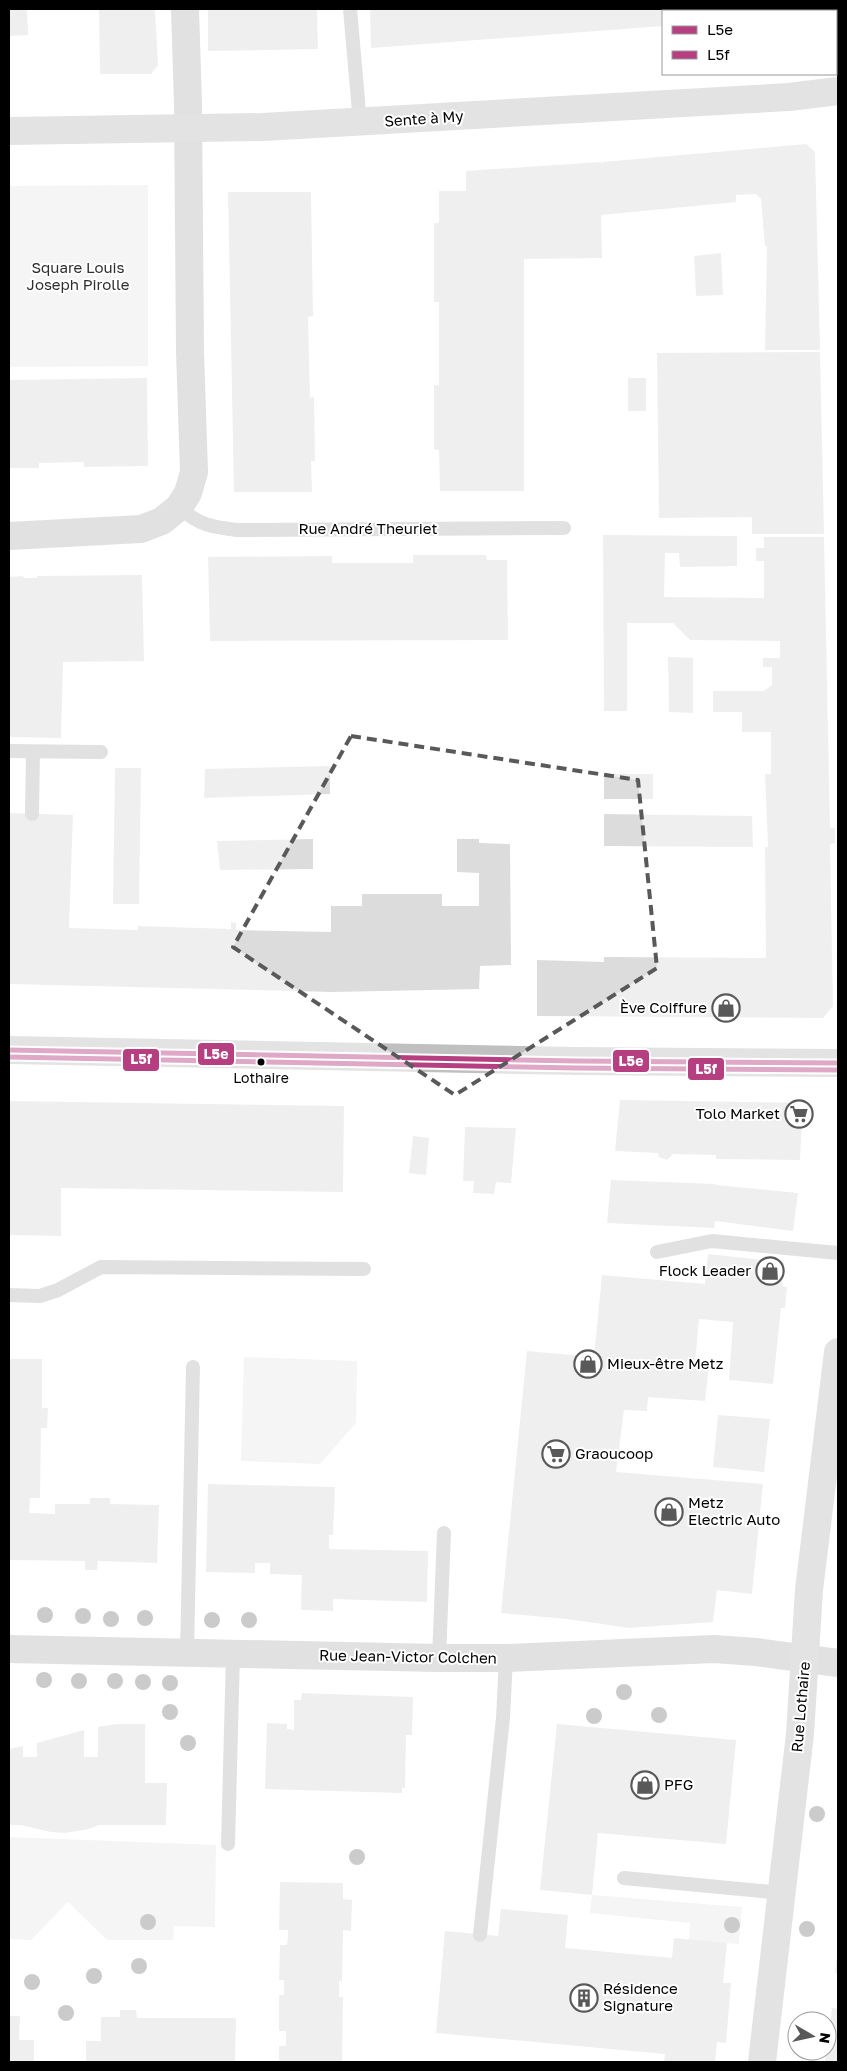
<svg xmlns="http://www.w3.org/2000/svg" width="847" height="2071" viewBox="0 0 847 2071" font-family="'Golos Text',sans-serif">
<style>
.green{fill:#e9e9e9}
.building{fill:#dcdcdc}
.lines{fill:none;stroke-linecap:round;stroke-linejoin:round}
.lane{stroke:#bdbdbd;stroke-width:14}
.street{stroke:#bdbdbd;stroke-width:28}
.secondary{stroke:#c0c0c0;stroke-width:28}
.bus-1-casing{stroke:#fff;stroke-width:9}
.bus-2-casing{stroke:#fff;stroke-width:9}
.bus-1{stroke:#b63f82;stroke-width:5}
.bus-2{stroke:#b63f82;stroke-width:5}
.tree{fill:#8c8c8c}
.marked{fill:none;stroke:#595959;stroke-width:4;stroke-dasharray:10 6;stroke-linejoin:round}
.bus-dot{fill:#000;stroke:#fff;stroke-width:2}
.labels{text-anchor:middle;stroke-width:4;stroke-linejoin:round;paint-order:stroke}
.bus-label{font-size:14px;fill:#000;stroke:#fff}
.street-label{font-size:15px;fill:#000;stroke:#fff}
.park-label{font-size:15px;fill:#2e2e2e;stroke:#fff}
.poi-label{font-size:15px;fill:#000;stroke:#fff;text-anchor:start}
.line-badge{stroke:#fff;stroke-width:2}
.badge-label{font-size:14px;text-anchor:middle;font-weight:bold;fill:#fff}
</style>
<rect width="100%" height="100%" fill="#fff"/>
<!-- green -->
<g class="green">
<path d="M148,185v181l-139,1v-181z"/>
<path d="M244,1357l113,4 -1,62 -36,41 -79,-3z"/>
<path d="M9,1837l207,8 -1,82 -41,-1 -1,14h-66l-39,-38 -37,38 -22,-1z"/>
<path d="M592,1895l150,12 -3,37 -50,-4 1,-17 -100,-10z"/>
</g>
<!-- building -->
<g class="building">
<path d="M9,9h18l1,26 -19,1z"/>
<path d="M99,9h56l3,56 -7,9h-51z"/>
<path d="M208,9h109l1,40 -110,2z"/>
<path d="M370,9h441l-2,2h-146v15l-292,22z"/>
<path d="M806,144l9,8 5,198h-55l2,-104h-2l-4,-47 -5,-5 -20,1v7l-135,13 1,43 -78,1v232h-84l-1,-41 -5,-1v-64h5v-83h-5v-79h5v-32h27v-20l135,-9 2,2v-2z"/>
<path d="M228,192h83l2,124 -5,1 2,81 4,-1 1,64h-4l1,31h-78z"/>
<path d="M721,253l2,42 -27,1 -2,-40z"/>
<path d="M820,352l4,182h-72v-17l-93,1 -2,-165z"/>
<path d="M147,378l1,88 -64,1v-5l-45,1v5h-30v-88z"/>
<rect x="628" y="378" width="18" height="33"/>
<path d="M603,535l134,1v30l-57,1 -1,-14h-14l-1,44 100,1v-37h-8v-13h8v-11h60l6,291h5v15l-5,1v4l3,158 -10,12 -286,-2v-56l67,2v-5l162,1 -1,-111h3l-3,-73h6v-42h-29v-20h-29v-21h51l8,-6v-18h-9v-9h17v-17l-90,-1 -17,-17h-46v88h-23z"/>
<path d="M413,555h73l1,5h20l1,80 -298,1 -2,-84 124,-1v7h81z"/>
<path d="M142,575l2,86 -81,1 -2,76 -52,-1v-160l14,-1 1,2h13v-2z"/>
<path d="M668,657l25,1v55l-24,-1z"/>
<path d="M330,766v28l-126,4 1,-29z"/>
<path d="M115,768h26l-2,136h-26z"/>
<rect x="604" y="774" width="49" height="25"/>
<path d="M9,813l64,2 -4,113 69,2v-4l93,3v-7l5,1v7l95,2v-26h31v-12h80v12h37v-33l-22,-1v-33h22v4l31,1 1,121 -31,1 -1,23 -147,3 -323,-8z"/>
<path d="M604,814l148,2 1,31 -149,-1z"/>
<path d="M313,839v30l-93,1 -3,-29z"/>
<path d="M620,1100l183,3 -3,57 -84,-1v-4l-43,-1 -6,6 -8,-3 -1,-4 -43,-2z"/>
<path d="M9,1101l335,5 -1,86 -282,-4v48l-52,-1z"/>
<path d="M465,1127l51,1 -5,55 -15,-1 -2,12 -21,-1 1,-12h-11z"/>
<path d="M413,1136l16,2 -3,37 -17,-2z"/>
<path d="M611,1180l105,4v1l82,8 -5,38 -78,-10 -1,7 -107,-5z"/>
<path d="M708,1254l76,8 -2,24 5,1 -2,21h-4l-8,76 -44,-4 4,-58 -34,-3 -4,44 14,2 -4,36 -57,-4 -1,14 -23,-1 -8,62 147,12 -11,110 -35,-4 -4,32 -84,6 -62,-9 -66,-6 26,-262 67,6 8,-82 103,9z"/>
<path d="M9,1359h33v49h6l-1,20h-6l-1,70h-10l-1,15 26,1v-10h35v-6h20v6l49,1 -2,58 -59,-2 -1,9h-12v-9l-76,-1z"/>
<path d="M718,1415l52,4 -6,53 -51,-5z"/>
<path d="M208,1484l127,3 -2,48h-4v14l99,2 -1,51 -94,-3v12l-32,-1 1,-35 -32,-1v-11h-15v10l-49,-1z"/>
<path d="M302,1693l111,4 -1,38h-6l-1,53h-3v5l-137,-4 2,-66 20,1v5l7,1v-30h7z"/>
<path d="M117,1724h28v59h22l-1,42h-67l-10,4 -24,4 -14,-1 -30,-7h-12v-76l14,-3v11h14v-14l47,-13v27h14v-30z"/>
<path d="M557,1724l179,16 -10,104 -128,-11 -6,62 -52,-5z"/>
<path d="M280,1882l63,1v16l9,1 -1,31 -8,-1 -1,51h-3v16h4l-1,65h-63v-16h7v-15h-7v-36h5v-15h-5l1,-35h7l1,-8v-7h-9z"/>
<path d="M501,1909l67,6 -3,33 107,10 2,-20 53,5 -4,40h8l-5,60 -9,-1 -2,20h-51l1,-8 -229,-21 9,-102 53,5z"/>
<path d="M837,1957h1v16h-3z"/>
<path d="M832,2008l6,1v53h-13z"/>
<path d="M120,2010h16l1,8h99l-1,44h-149v-21h15v-24h19z"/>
<path d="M9,2016h11l-1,24h15v22h-25z"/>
</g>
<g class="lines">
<!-- lane -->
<g class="lane">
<path d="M350,9l10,114"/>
<path d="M179,507c19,18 33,20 58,23l327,-2"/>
<path d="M9,751l92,1"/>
<path d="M32,814l1,-62"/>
<path d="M657,1252l55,-11 126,12"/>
<path d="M9,1295l31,1 18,-6 43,-23 263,2"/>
<path d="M187,1653l6,-286"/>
<path d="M439,1658l5,-125"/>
<path d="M228,1844l5,-190"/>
<path d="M624,1878l158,15"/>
<path d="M480,1935l23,-217 3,-60"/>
</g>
<!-- street -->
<g class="street">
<path d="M9,536l132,-7 21,-8 17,-14 9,-14 6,-21 -4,-121 -2,-247 -3,-95"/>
<path d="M9,1649l430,9h67l208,-9 42,3 82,11"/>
</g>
<!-- secondary -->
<g class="secondary">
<path d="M9,131l254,-4 526,-30 49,-6"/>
<path d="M9,1050l568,11 261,2"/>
<path d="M762,2062l38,-328 9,-144 29,-238"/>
</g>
<!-- bus-1 casing -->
<g class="bus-1-casing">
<path id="bus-1" d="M9,1050l568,11 261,2"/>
</g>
<!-- bus-2 casing -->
<g class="bus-2-casing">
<path id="bus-2" d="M9,1057l568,11 261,2"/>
</g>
<!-- bus-1 -->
<use href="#bus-1" class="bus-1"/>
<!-- bus-2 -->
<use href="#bus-2" class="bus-2"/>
</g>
<!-- trees -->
<g class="tree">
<circle cx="45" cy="1615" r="8"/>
<circle cx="83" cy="1616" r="8"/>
<circle cx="145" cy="1618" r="8"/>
<circle cx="111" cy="1619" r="8"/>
<circle cx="212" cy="1620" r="8"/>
<circle cx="249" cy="1620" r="8"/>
<circle cx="44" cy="1680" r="8"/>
<circle cx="79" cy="1681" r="8"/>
<circle cx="115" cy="1681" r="8"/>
<circle cx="143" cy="1682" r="8"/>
<circle cx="170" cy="1683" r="8"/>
<circle cx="624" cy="1692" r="8"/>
<circle cx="170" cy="1712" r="8"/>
<circle cx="659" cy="1715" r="8"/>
<circle cx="594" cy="1716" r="8"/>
<circle cx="188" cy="1743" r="8"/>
<circle cx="817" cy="1814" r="8"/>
<circle cx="357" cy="1857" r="8"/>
<circle cx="148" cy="1922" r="8"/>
<circle cx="732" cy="1925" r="8"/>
<circle cx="807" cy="1929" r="8"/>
<circle cx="139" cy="1966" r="8"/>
<circle cx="94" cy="1976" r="8"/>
<circle cx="32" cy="1982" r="8"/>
<circle cx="66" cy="2013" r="8"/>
</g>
<!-- marked area -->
<path d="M0 0H847V2071H0ZM351,736l287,44 19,188 -202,127 -222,-148z" fill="#fff" fill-opacity=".55" fill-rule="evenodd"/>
<path class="marked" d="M351,736l287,44 19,188 -202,127 -222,-148z"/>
<!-- icons -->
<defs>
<g id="shop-ring" transform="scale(1.4375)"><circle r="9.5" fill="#fff" stroke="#595959" stroke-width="1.5"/><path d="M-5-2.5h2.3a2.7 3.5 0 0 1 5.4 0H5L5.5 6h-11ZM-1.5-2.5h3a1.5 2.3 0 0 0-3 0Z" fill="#595959"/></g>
<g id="supermarket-ring" transform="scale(1.4375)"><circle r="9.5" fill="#fff" stroke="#595959" stroke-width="1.5"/><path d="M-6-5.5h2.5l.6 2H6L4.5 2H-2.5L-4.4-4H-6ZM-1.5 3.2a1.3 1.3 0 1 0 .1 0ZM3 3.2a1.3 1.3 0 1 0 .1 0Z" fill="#595959"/></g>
<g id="building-ring" transform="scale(1.4375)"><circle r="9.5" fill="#fff" stroke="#595959" stroke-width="1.5"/><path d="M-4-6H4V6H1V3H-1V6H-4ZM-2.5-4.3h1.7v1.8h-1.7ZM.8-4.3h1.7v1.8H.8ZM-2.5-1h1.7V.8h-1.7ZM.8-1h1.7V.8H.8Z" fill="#595959"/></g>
</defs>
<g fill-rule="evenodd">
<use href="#shop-ring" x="726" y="1008"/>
<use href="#supermarket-ring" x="799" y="1114"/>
<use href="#shop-ring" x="770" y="1271"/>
<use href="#shop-ring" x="588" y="1364"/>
<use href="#supermarket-ring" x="556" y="1454"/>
<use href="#shop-ring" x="669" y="1512"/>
<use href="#shop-ring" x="645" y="1785"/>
<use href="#building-ring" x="584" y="1998"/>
</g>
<!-- markers -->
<circle class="bus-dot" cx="261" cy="1062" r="4.5"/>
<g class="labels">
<!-- bus labels -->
<g class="bus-label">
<text x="261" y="1083">Lothaire</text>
</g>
<!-- street labels -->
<g class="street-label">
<text transform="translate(424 119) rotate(-4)" y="5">Sente à My</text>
<text x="368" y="534">Rue André Theuriet</text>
<text transform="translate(408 1657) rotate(1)" y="5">Rue Jean-Victor Colchen</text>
<text transform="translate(801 1707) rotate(-85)" y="5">Rue Lothaire</text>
</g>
<!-- park labels -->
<g class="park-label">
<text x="78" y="273">Square Louis<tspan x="78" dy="17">Joseph Pirolle</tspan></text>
</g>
<!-- poi labels -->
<g class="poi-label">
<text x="707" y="1013" text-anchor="end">Ève Coiffure</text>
<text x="780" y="1119" text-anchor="end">Tolo Market</text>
<text x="751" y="1276" text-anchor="end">Flock Leader</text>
<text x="607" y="1369">Mieux-être Metz</text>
<text x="575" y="1459">Graoucoop</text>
<text x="688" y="1508">Metz<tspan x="688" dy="17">Electric Auto</tspan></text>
<text x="664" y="1790">PFG</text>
<text x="603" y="1994">Résidence<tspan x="603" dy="17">Signature</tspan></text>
</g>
</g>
<g class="line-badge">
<rect x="197" y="1042" width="38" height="24" rx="5" fill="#b63f82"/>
<rect x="122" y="1048" width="38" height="24" rx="5" fill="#b63f82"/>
<rect x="612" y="1049" width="38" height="24" rx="5" fill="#b63f82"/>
<rect x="687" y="1057" width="38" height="24" rx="5" fill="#b63f82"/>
</g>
<g class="badge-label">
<text x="216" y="1059">L5e</text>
<text x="141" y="1064">L5f</text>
<text x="631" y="1066">L5e</text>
<text x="706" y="1074">L5f</text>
</g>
<!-- border -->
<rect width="847" height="2071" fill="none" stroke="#000000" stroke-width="20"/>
<!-- legend -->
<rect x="662" y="10" width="175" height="65" fill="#ffffff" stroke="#999999"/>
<rect x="672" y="26" width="25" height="8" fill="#b63f82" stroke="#999999"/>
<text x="707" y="35" font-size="15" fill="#000000">L5e</text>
<rect x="672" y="51" width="25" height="8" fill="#b63f82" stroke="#999999"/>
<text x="707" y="60" font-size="15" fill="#000000">L5f</text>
<!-- north arrow -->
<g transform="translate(812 2036) rotate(99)"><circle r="24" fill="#ffffff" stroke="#999999"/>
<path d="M0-4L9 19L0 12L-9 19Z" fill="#595959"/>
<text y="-8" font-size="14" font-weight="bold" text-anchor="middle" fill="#000000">N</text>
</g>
</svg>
